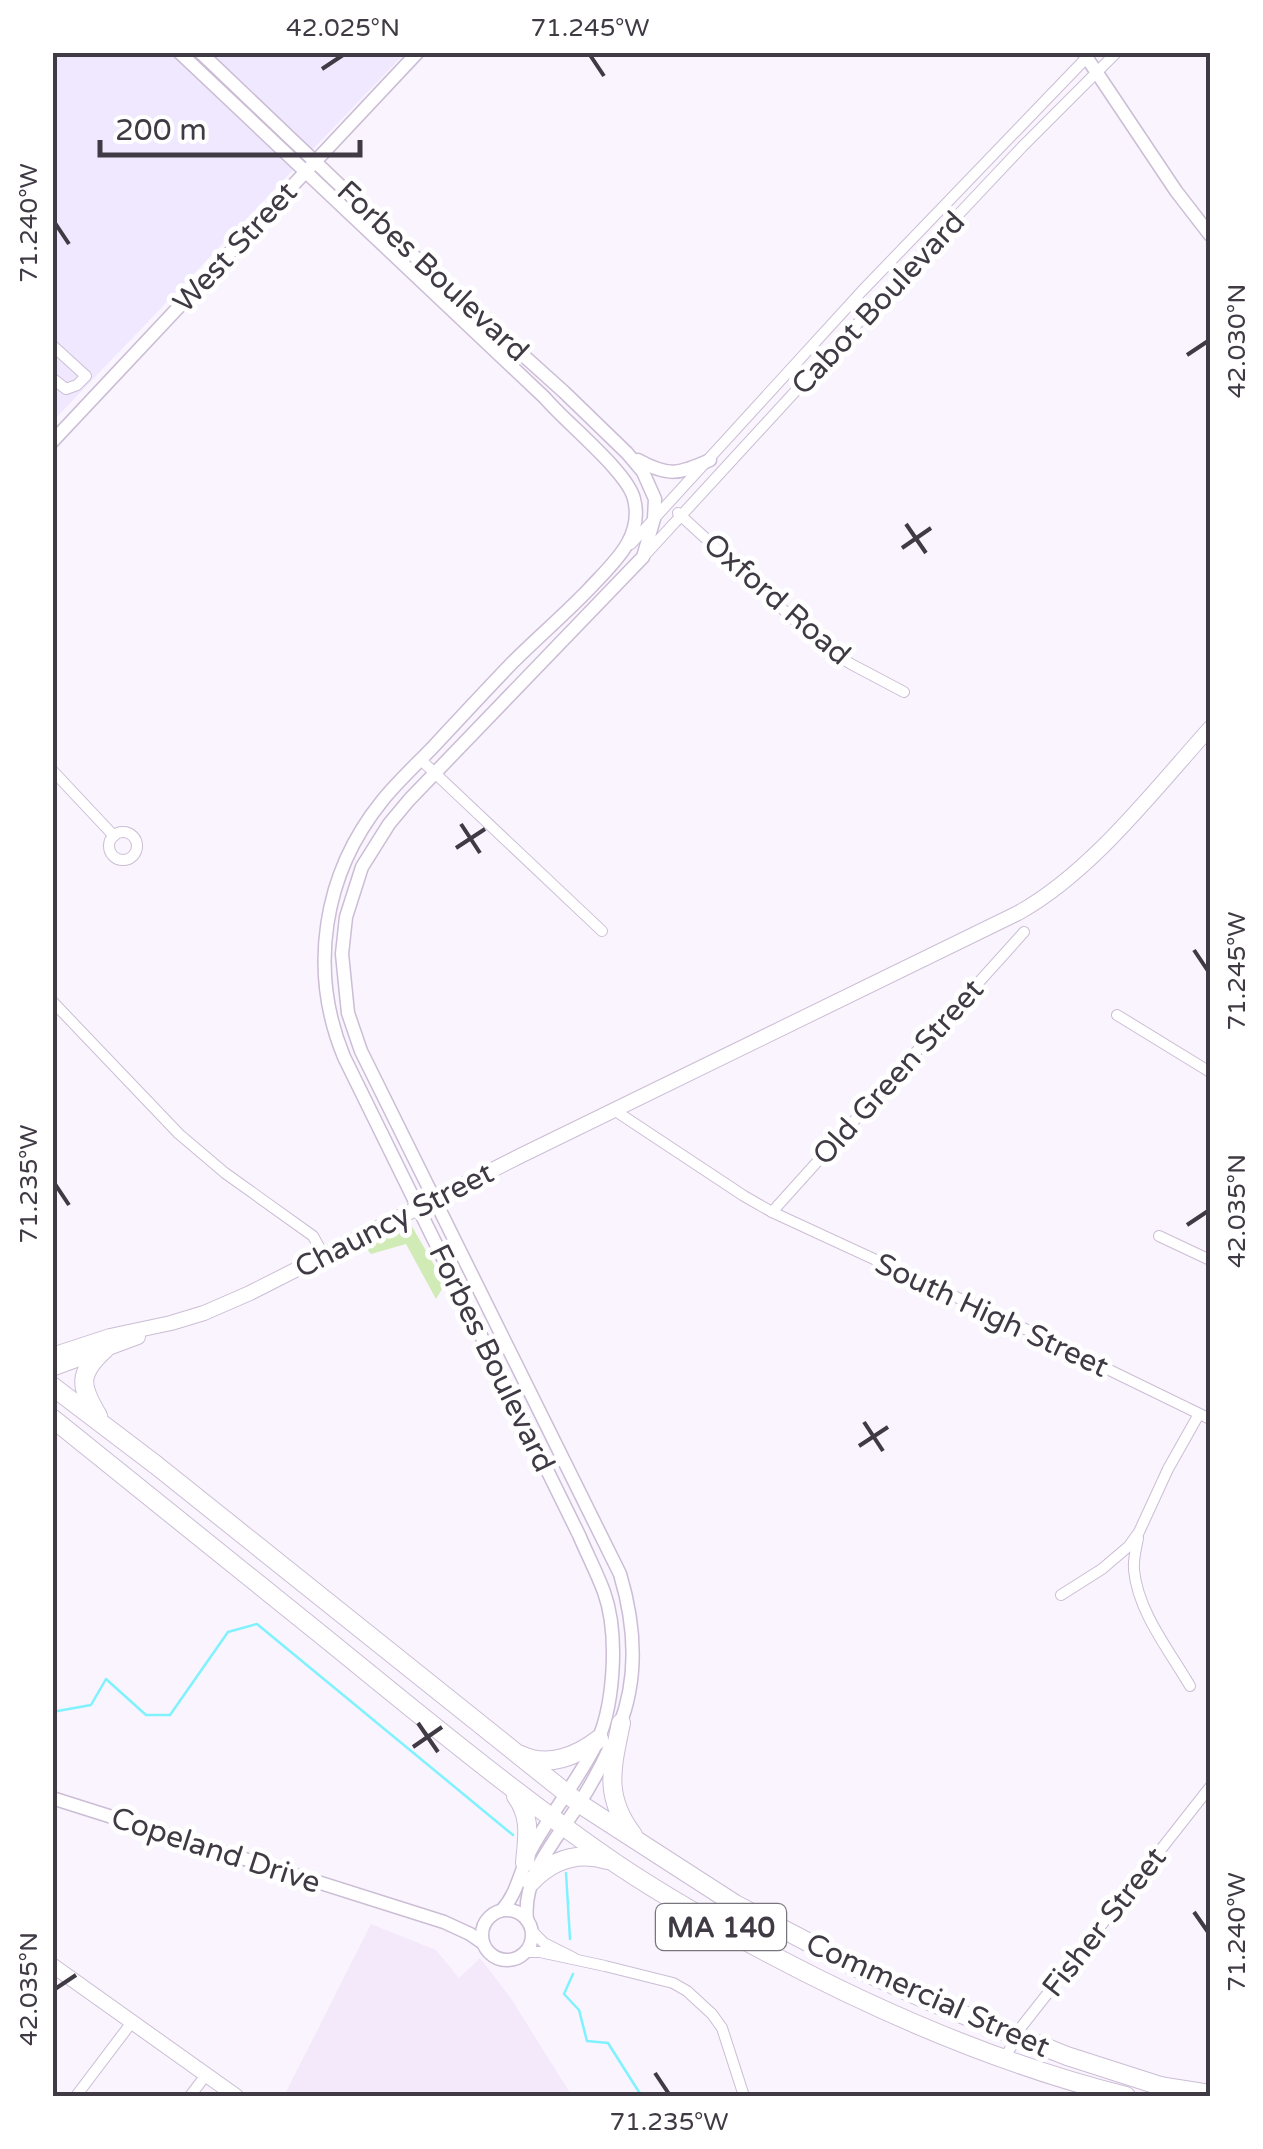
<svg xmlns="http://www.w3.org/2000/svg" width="1263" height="2149" viewBox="0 0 1263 2149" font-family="'Varela Round',sans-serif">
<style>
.built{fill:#f4e9fb}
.industrial{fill:#f0e8fe}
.green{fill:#d1ebb7}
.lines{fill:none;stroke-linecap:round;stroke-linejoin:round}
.stream{stroke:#7ff2fe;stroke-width:2.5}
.minor-casing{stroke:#cbbdd5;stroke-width:12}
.tertiary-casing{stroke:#cbbdd5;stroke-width:15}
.secondary-casing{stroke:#cbbdd5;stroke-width:16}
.trunk-casing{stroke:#cbbdd5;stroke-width:20}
.motorway-casing{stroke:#cbbdd5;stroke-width:20}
.minor{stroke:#fff;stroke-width:10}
.tertiary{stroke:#fff;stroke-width:12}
.secondary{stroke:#fff;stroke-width:14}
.trunk{stroke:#fff;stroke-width:18}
.motorway{stroke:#fff;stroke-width:18}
.ticks{fill:none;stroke:#403a44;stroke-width:4}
.labels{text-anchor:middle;stroke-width:10;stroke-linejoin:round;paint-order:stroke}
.shield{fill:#fff;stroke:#79757c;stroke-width:2.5}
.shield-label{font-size:28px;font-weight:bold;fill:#403a44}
.street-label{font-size:30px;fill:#403a44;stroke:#fff}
.neatline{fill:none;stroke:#403a44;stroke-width:4}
.ticks-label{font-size:25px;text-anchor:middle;fill:#403a44}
</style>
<rect width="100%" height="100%" fill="#faf4fe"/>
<!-- built -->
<path class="built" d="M371,1924l65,26 23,28 21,-20 30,39 62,99h-288z"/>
<!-- industrial -->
<path class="industrial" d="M53,53h352l-352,368z"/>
<!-- green -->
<path class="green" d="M410,1223l35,61 -9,15 -30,-55 -35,10 -6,-7z"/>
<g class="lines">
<!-- stream -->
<g class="stream">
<path d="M52,1712l39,-7 15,-26 40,36h24l58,-83 29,-8 256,211"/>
<path d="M566,1873l4,66"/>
<path d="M573,1974l-9,20 15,16 8,31 21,2 31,49 7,4"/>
</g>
<!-- minor casing -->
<g class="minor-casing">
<g id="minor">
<path d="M52,345l34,31 -9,9 -11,4 -14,-11"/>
<path d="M678,513l147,135 26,16 53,28"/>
<path d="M631,544l231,-253 230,-239"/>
<path d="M645,555l281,-306 96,-102 95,-95"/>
<path d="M421,760l181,171"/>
<path d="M52,770l62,66"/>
<circle cx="123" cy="846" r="14"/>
<path d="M52,1001l127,133 46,39 88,63 11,20"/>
<path d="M1117,1015l93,57"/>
<path d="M614,1110l130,86 28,16 249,115 189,92"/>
<path d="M772,1212l252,-280"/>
<path d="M1159,1236l51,24"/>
<path d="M1138,1538c-2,11 -5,21 -4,32 4,42 35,80 56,116"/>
<path d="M1061,1595l41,-26 27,-23 10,-14 29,-63 31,-55"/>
<path d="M532,1931l12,12 30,15"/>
<path d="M525,1952h15l65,14 68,17 14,8 25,23 10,14 22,68"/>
<path d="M1004,2060l18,-34 188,-239"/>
<path d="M76,2096l56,-74"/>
<path d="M190,2096l16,-21"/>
</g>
</g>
<!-- tertiary casing -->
<g class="tertiary-casing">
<g id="tertiary">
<path d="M179,52l366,346c21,25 83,74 89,101 10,39 -22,65 -45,90 -25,26 -52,49 -77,74 -26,27 -52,55 -78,83 -17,18 -36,35 -52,55 -59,73 -74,169 -38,256l235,478c8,19 18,38 25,57 15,42 11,119 -11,158 -18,34 -43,65 -61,98 -12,21 -14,45 -30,62"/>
<path d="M200,52l234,223 130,117 63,61 16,19 12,27 -1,20 -11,38 -234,243 -20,24 -27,43 -16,50 -4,37 6,59 13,38 259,523c15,50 19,103 -1,153"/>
<path d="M1083,52l93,139 34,44"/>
<path d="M52,442l366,-390"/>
<path d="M638,460c31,17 41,14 72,0"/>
<path d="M52,1798l392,124 26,12 13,9"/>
<circle cx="507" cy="1935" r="25"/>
<path d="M527,1920c-5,-43 28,-79 50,-113 13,-20 24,-40 34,-62"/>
</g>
</g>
<!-- secondary casing -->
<g class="secondary-casing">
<g id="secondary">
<path d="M52,1355l58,-19 61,-13 33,-10 46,-20 270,-137 498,-243c73,-40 137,-124 192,-185"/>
<path d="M52,1369l86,-32"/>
<path d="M52,1965l184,131"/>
</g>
</g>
<!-- trunk casing -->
<g class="trunk-casing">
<g id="trunk">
<path d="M52,1386l104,79 424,339 155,100 128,67 66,30 138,55 106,34"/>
<path d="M98,1416c-18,-30 -21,-42 7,-67"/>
<path d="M52,1418c91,73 182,146 272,219 96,78 192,158 294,228 48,32 99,61 150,88 115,61 233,112 358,143"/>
<path d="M621,1723c-9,44 -18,73 12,112"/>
<path d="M521,1755c27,13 56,1 78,-16"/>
<path d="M516,1796c16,22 11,42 9,67"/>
<path d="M531,1882c21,-22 46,-31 76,-22"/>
</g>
</g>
<!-- motorway casing -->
<g class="motorway-casing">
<path id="motorway" d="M1159,2086l51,8"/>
</g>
<!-- minor -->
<use href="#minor" class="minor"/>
<!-- tertiary -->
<use href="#tertiary" class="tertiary"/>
<!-- secondary -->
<use href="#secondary" class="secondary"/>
<!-- trunk -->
<use href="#trunk" class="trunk"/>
<!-- motorway -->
<use href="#motorway" class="motorway"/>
</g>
<!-- ticks -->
<path class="ticks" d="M590,55l14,21M322,69l21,-14M55,223l14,21M1187,355l21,-14M906,524l20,29M902,548l29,-20M461,824l19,29M456,848l29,-19M1194,950l14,21M55,1184l14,21M1187,1225l21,-14M864,1422l19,29M859,1446l29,-19M418,1723l20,29M413,1747l29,-20M1194,1912l14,20M55,1989l21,-14M655,2073l14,21"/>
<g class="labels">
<!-- shield labels -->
<rect class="shield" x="656" y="1904" width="130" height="46" rx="8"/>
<g class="shield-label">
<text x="721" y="1937">MA 140</text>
</g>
<!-- street labels -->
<g class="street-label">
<text transform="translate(235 247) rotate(-47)" y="10">West Street</text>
<text transform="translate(433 271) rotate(43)" y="10">Forbes Boulevard</text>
<text transform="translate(878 303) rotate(-47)" y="10">Cabot Boulevard</text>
<text transform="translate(777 599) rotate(41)" y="10">Oxford Road</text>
<text transform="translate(898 1072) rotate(-48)" y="10">Old Green Street</text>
<text transform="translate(394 1220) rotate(-27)" y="10">Chauncy Street</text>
<text transform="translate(992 1315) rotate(25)" y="10">South High Street</text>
<text transform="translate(492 1358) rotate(64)" y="10">Forbes Boulevard</text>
<text transform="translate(216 1850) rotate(18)" y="10">Copeland Drive</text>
<text transform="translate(1104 1922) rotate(-52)" y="10">Fisher Street</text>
<text transform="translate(928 1995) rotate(24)" y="10">Commercial Street</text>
</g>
</g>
<!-- border -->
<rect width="1263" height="2149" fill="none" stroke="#ffffff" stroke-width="110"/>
<!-- scale -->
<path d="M100 140v15h260v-15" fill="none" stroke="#403a44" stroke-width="5"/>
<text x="115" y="140" font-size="30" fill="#403a44" stroke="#ffffff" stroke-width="8" paint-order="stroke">200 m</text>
<rect x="55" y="55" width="1153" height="2039" class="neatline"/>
<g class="ticks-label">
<text x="343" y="36">42.025°N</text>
<text x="590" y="36">71.245°W</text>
<text transform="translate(28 223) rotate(-90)" y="9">71.240°W</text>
<text transform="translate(1236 341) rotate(-90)" y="9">42.030°N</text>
<text transform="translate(1236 971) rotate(-90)" y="9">71.245°W</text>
<text transform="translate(28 1184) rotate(-90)" y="9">71.235°W</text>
<text transform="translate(1236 1211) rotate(-90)" y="9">42.035°N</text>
<text transform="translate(1236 1932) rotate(-90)" y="9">71.240°W</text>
<text transform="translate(28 1989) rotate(-90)" y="9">42.035°N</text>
<text x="669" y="2130">71.235°W</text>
</g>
</svg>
